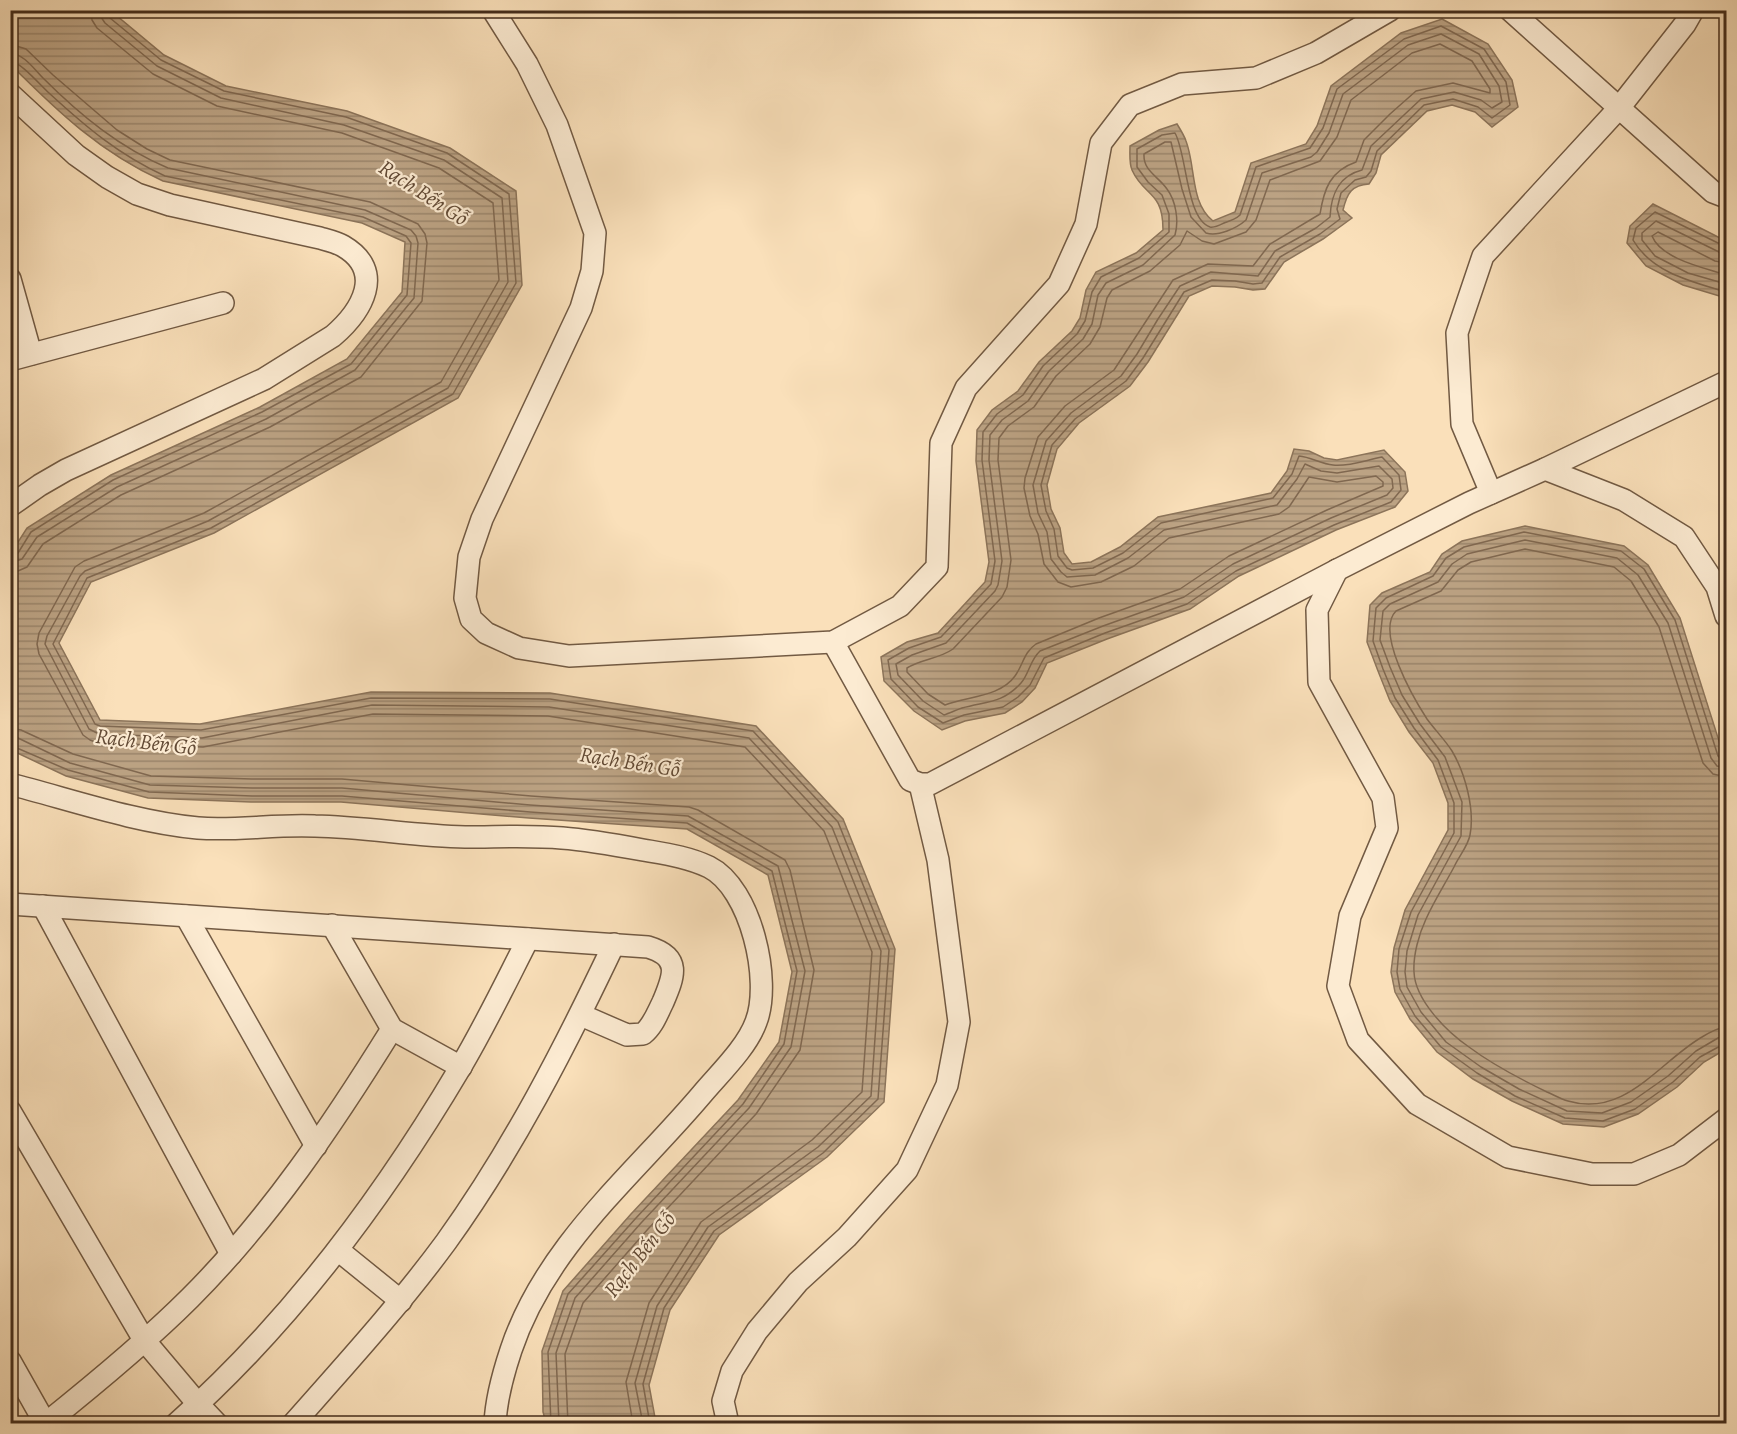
<svg xmlns="http://www.w3.org/2000/svg" width="1737" height="1434" viewBox="0 0 1737 1434" font-family="Alegreya,serif">
<style>
.water{fill:url(#water-rules);stroke:#8c745a;stroke-width:1.5}
.lines{fill:none;stroke-linecap:round;stroke-linejoin:round}
.shore{stroke:#806850;stroke-width:1.5}
.minor-casing{stroke:#725a43;stroke-width:24}
.minor{stroke:#fcebd2;stroke-width:21}
.labels{text-anchor:middle;stroke-width:4.5;stroke-linejoin:round;paint-order:stroke}
.water-label{font-size:22px;font-style:italic;fill:#624a35;stroke:#fcebd2}
</style>
<defs>
<pattern id="water-rules" width="6" height="5" patternUnits="userSpaceOnUse" patternTransform="scale(1.5)"><rect width="6" height="5" fill="#bca384"/><path d="M0 2.5h6" fill="none" stroke="#9a856b"/></pattern>
</defs>
<rect width="100%" height="100%" fill="#fae0ba"/>
<filter id="stains"><feTurbulence type="fractalNoise" baseFrequency=".00333" numOctaves="4"/><feColorMatrix values="0 0 0 0 .2 0 0 0 0 .09 0 0 0 0 .02 0 0 0 .5 -.17"/></filter>
<radialGradient id="worn" r=".72"><stop offset=".6" stop-color="#630" stop-opacity="0"/><stop offset="1" stop-color="#630" stop-opacity=".3"/></radialGradient>
<!-- water -->
<g class="water">
<path d="M11,10l100,1 53,44 62,31 121,25 103,37 66,43 6,94 -64,113 -244,135 -123,49 -32,61 41,77 100,4 171,-32 179,1 206,33 87,93 52,130 -11,153 -57,55 -108,78 -49,75 -21,75 7,38h-110l-3,-11 -1,-61 21,-60 68,-77 107,-114 41,-58 13,-70 -24,-97 -81,-46 -158,-11 -188,-16h-90l-103,-4 -82,-22 -55,-26v-197l16,-25 84,-53 149,-68 87,-48 55,-67 3,-50 -43,-19 -199,-42c-62,-28 -105,-69 -152,-116z"/>
<path d="M1442,19l46,25 24,36 6,27 -26,20 -17,-15 -23,-7 -25,6 -46,44 -5,18 -7,11c-17,1 -22,9 -26,26l9,8 -29,21 -39,23 -19,27 -12,1 -18,-3 -23,-1 -23,10 -41,66 -18,24 -51,37 -22,26 -10,36 4,24 9,19 4,25 8,11 19,-2 29,-15 38,-30 113,-24 16,-22 7,-22 15,2 15,7 13,2 47,-10 21,22 3,19 -13,16 -59,23 -97,46 -49,33 -83,30 -60,24 -12,25 -13,14 -17,11 -40,8 -23,9 -28,-19 -30,-30 -3,-24 26,-15 31,-9 47,-51 4,-20 -13,-101 1,-31 15,-20 26,-19 21,-29 33,-31 8,-13 6,-28 10,-18 40,-19 27,-23c0,-40 -19,-33 -31,-60 -3,-7 -2,-17 -2,-24l29,-16 18,-6c3,5 7,11 9,17 10,26 4,62 27,80l22,-9 16,-49 55,-19 11,-18 14,-40 70,-53z"/>
<path d="M1653,204l73,37v57l-43,-13 -37,-19 -19,-23 3,-17z"/>
<path d="M1525,526l99,20 24,19 32,53 46,145v286l-22,13 -27,25 -39,27 -34,13 -41,-3 -51,-23 -39,-22 -36,-27 -27,-33 -15,-27 -4,-20 3,-24 11,-38 43,-80v-27l-15,-40 -24,-31 -19,-31 -12,-30 -11,-29 3,-37 12,-12 48,-21 12,-18 20,-13z"/>
</g>
<g class="lines">
<!-- shore -->
<g class="shore">
<path d="M91,10l1,10 5,8 56,46 64,32 125,27 97,35 54,35 6,77 -58,102 -237,131 -120,48 -9,6 -36,66 -2,11 2,10 44,81 7,5 8,3 105,4 170,-33 175,2 197,31 79,84 48,121 -10,140 -50,48 -111,82 -52,81 -23,79 7,42"/>
<path d="M100,10l1,7 4,6 52,43 64,32 123,27 100,35 58,38 6,84 -60,106 -240,133 -123,50 -5,5 -33,60 -2,8 44,85 10,5 103,4 170,-33 177,2 200,31 83,89 49,124 -10,145 -53,51 -110,80 -51,79 -22,77 8,41"/>
<path d="M107,10l3,8 51,42 63,31 122,26 101,36 62,41 7,89 -63,111 -242,134 -124,50 -34,66 42,80 5,2 101,4 170,-32 179,1 203,32 85,91 51,128 -11,149 -55,54 -109,78 -50,77 -21,76 7,40"/>
<path d="M1441,26l43,23 22,33 4,23 -18,13 -14,-11 -25,-8 -29,6 -47,46 -6,20 -5,6 -11,3 -14,13 -4,16 3,10 -20,15 -40,23 -18,26 -9,1 -18,-3 -23,-1 -28,12 -41,66 -17,23 -51,38 -23,26 -11,40 5,26 8,18 4,27 9,12 5,2 21,-2 30,-15 38,-30 112,-25 19,-24 7,-18c12,1 22,8 34,9 15,2 33,-5 49,-8l17,18 2,15 -10,12 -57,23 -98,46 -49,33 -82,29 -61,25 -14,27 -12,12 -15,10 -39,8 -21,8 -25,-16 -27,-28 -3,-19 21,-12 32,-11 50,-53 4,-23 -13,-101 1,-28 14,-18 26,-19 20,-29 34,-32 8,-13 7,-29 9,-15 38,-19 30,-26v-18l-7,-19 -14,-13 -11,-15v-18l25,-14 13,-2c12,21 11,86 35,94 5,1 10,-2 14,-4 6,-2 12,-4 16,-8l16,-48 54,-19 13,-20 14,-39 67,-50z"/>
<path d="M1441,34l38,20 20,32 3,16 -10,6 -11,-8 -27,-8 -33,7 -50,47 -9,24c-24,6 -31,25 -32,47l-14,11 -41,23 -17,25 -47,-4 -31,14 -22,33 -21,35 -16,22 -50,37 -25,28 -13,44 5,28 9,19 4,27 10,13 6,5 28,-2 33,-17 36,-28 113,-25 20,-26 8,-15 16,7 16,2 42,-7 13,13 1,9 -6,7 -56,23 -98,46 -49,33 -81,29 -63,25c-10,9 -11,23 -19,32 -19,21 -35,18 -59,25 -6,2 -12,5 -18,7l-21,-14 -25,-26 -2,-11 16,-9 34,-12 49,-52 3,-6 4,-24 -13,-101 1,-25 12,-15 26,-19 21,-30 34,-32 9,-15 6,-29 8,-12 37,-18 32,-30c4,-14 1,-34 -8,-46 -9,-13 -24,-18 -23,-35l21,-12h6l11,47 9,28 15,16c12,4 31,-5 40,-13l16,-47 49,-16 6,-5 12,-19 14,-39 65,-49z"/>
<path d="M10,44l16,5 27,26 64,55 30,19 23,11 200,42 48,22 7,10 2,9 -5,58 -61,76 -91,50 -149,68 -78,49 -16,23 -9,4 -8,1"/>
<path d="M1440,44l32,17 18,28v4l-37,-10 -37,8 -26,23 -26,26 -8,22c-26,9 -32,27 -36,52l-50,30 -17,22 -45,-2 -35,16 -59,90 -49,36 -27,31 -13,41 -1,10 6,28 8,18 6,30 14,18 13,5 30,-5 33,-16 35,-28 110,-24 10,-7 20,-30 28,5 39,-6 7,6v4l-56,24 -98,46 -49,33 -81,29 -63,26c-12,8 -13,21 -21,32 -15,21 -47,20 -70,29l-17,-11 -21,-22v-4c14,-9 32,-9 46,-19l49,-52 5,-10 4,-27 -13,-100 1,-22 9,-12 26,-19 22,-31 34,-32 10,-17 7,-29 5,-8 38,-19 30,-26 7,-14 15,10 12,3 32,-12 10,-12 14,-40 50,-19 17,-24 14,-37 61,-47z"/>
<path d="M10,53c14,1 24,16 33,25 37,37 77,70 125,90l197,42 46,20 5,6 2,7 -4,55 -59,72 -89,49 -149,68 -80,50 -15,22 -12,4"/>
<path d="M10,61c11,1 30,24 39,32 37,34 70,62 116,83l198,41 43,19 5,7 -4,52 -56,69 -89,48 -149,68 -82,52 -13,21 -8,2"/>
<path d="M1726,246l-4,-1 -67,-33 -19,16 -3,12c19,33 60,42 93,52"/>
<path d="M1726,254l-7,-2 -63,-31 -14,12v7l13,16 33,17 38,11"/>
<path d="M1726,263l-11,-2 -57,-29 -6,4c9,23 53,32 74,39"/>
<path d="M10,728l11,2 52,24 78,22 101,3h90l189,17 158,11 9,3 87,50 5,10 24,100 -14,80 -44,64 -108,115 -65,74 -18,51 3,70"/>
<path d="M10,737l8,1 52,25 80,22 102,3h90l188,17 158,11 90,50 27,105 -14,76 -42,61 -108,115 -66,75 -19,55 3,71"/>
<path d="M10,745l58,25 81,22 103,4h90l188,16 157,11 85,48 25,100 -13,73 -41,60 -107,114 -68,76 -20,58 3,72"/>
<path d="M1726,760l-5,-1 -3,-3 -43,-136 -31,-51 -23,-18 -97,-19 -60,15 -18,11 -13,18 -47,22 -10,10 -3,33 10,28 12,29 19,30 24,32 16,43v30l-43,79 -12,37 -2,23 3,17 15,27 26,31 36,26 38,23 50,22 38,3 32,-12 38,-27 27,-25 22,-12 4,-1"/>
<path d="M1726,768l-9,-2 -6,-8 -43,-135 -30,-48 -21,-17 -92,-18 -58,14 -15,10 -14,18 -48,22 -7,7 -3,29 10,27 12,28 18,29 25,33 17,45 -1,34 -43,79 -11,36 -2,21 2,15 14,25 25,30 35,25 38,22 48,22 35,2 29,-11 37,-26 28,-25 22,-13 8,-2"/>
<path d="M1726,777l-13,-3 -10,-11 -44,-136 -28,-46 -17,-14 -89,-18 -54,13 -13,8 -17,21 -45,20c-21,21 18,88 31,108 8,11 18,21 25,32 13,22 23,58 18,84 -2,11 -11,21 -16,32 -9,17 -20,34 -28,52 -7,15 -13,36 -12,53 1,28 33,60 55,75 24,18 51,32 78,45 7,3 14,7 21,9 57,17 91,-39 134,-64 8,-5 15,-9 24,-10"/>
</g>
<!-- minor casing -->
<g class="minor-casing">
<g id="minor">
<path d="M493,10l34,54 30,61 38,108 -3,38 -11,37 -99,211 -13,38 -4,41 6,21 15,14 33,15 50,8 264,-14 67,-36 37,-39 4,-124 25,-55 93,-104 27,-60 15,-81 29,-38 52,-21 74,-6 60,-25 74,-43"/>
<path d="M1510,10l203,182 13,5"/>
<path d="M10,94l66,61 31,22 30,17 33,11 150,33c7,2 16,4 23,8 43,25 19,65 -10,90l-69,43 -198,91 -26,15 -30,21"/>
<path d="M10,279l21,75"/>
<path d="M10,360l213,-57"/>
<path d="M1545,469l79,31 60,37 33,50 9,29"/>
<path d="M1491,493l-29,-69 -5,-91 26,-77 136,-148 66,-84 8,-14"/>
<path d="M1337,570l-20,40 2,72 64,116 4,30 -37,88 -12,70 20,54 59,64 91,53 84,17h42l45,-19 47,-36"/>
<path d="M833,642l77,138 10,4h10l407,-214 132,-67 76,-34 181,-87"/>
<path d="M10,784c62,16 125,38 188,44 39,3 78,-4 117,-2 50,1 100,10 150,11 33,0 65,-2 97,1 27,2 54,7 81,12 23,4 45,7 66,17 42,21 63,114 47,155 -9,25 -36,51 -53,71 -69,82 -157,152 -192,257 -8,24 -15,48 -16,74"/>
<path d="M10,904l638,43c34,10 26,29 15,55 -6,12 -10,24 -20,32l-16,1 -46,-20"/>
<path d="M43,906l188,348"/>
<path d="M186,916l130,230"/>
<path d="M332,925l60,104 69,38"/>
<path d="M10,1111l134,229 54,64 19,20"/>
<path d="M338,1250l63,51"/>
<path d="M10,1361l35,62"/>
<path d="M45,1424c50,-40 100,-81 145,-126 80,-80 143,-174 202,-269"/>
<path d="M176,1424c114,-101 207,-226 284,-356 25,-42 46,-86 68,-129"/>
<path d="M293,1424c53,-60 106,-118 153,-182 67,-93 119,-195 168,-298"/>
<path d="M728,1424l-5,-23 9,-30 25,-40 41,-49 49,-45 60,-67 40,-85 12,-63 -21,-162 -18,-76"/>
</g>
</g>
<!-- minor -->
<use href="#minor" class="minor"/>
</g>
<g class="labels">
<!-- water labels -->
<g class="water-label">
<text transform="translate(424 192) rotate(33)" y="8">Rạch Bến Gỗ</text>
<text transform="translate(146 741) rotate(7)" y="8">Rạch Bến Gỗ</text>
<text transform="translate(630 761) rotate(9)" y="8">Rạch Bến Gỗ</text>
<text transform="translate(639 1254) rotate(-52)" y="8">Rạch Bến Gỗ</text>
</g>
</g>
<!-- margin -->
<rect width="1737" height="1434" fill="none" stroke="#fae0ba" stroke-width="36"/>
<rect x="12" y="12" width="1713" height="1410" fill="none" stroke="#442d1b" stroke-width="3"/>
<rect x="18" y="18" width="1701" height="1398" fill="none" stroke="#442d1b" stroke-width="1.5"/>
<rect width="100%" height="100%" filter="url(#stains)"/>
<rect width="100%" height="100%" fill="url(#worn)"/>
</svg>
